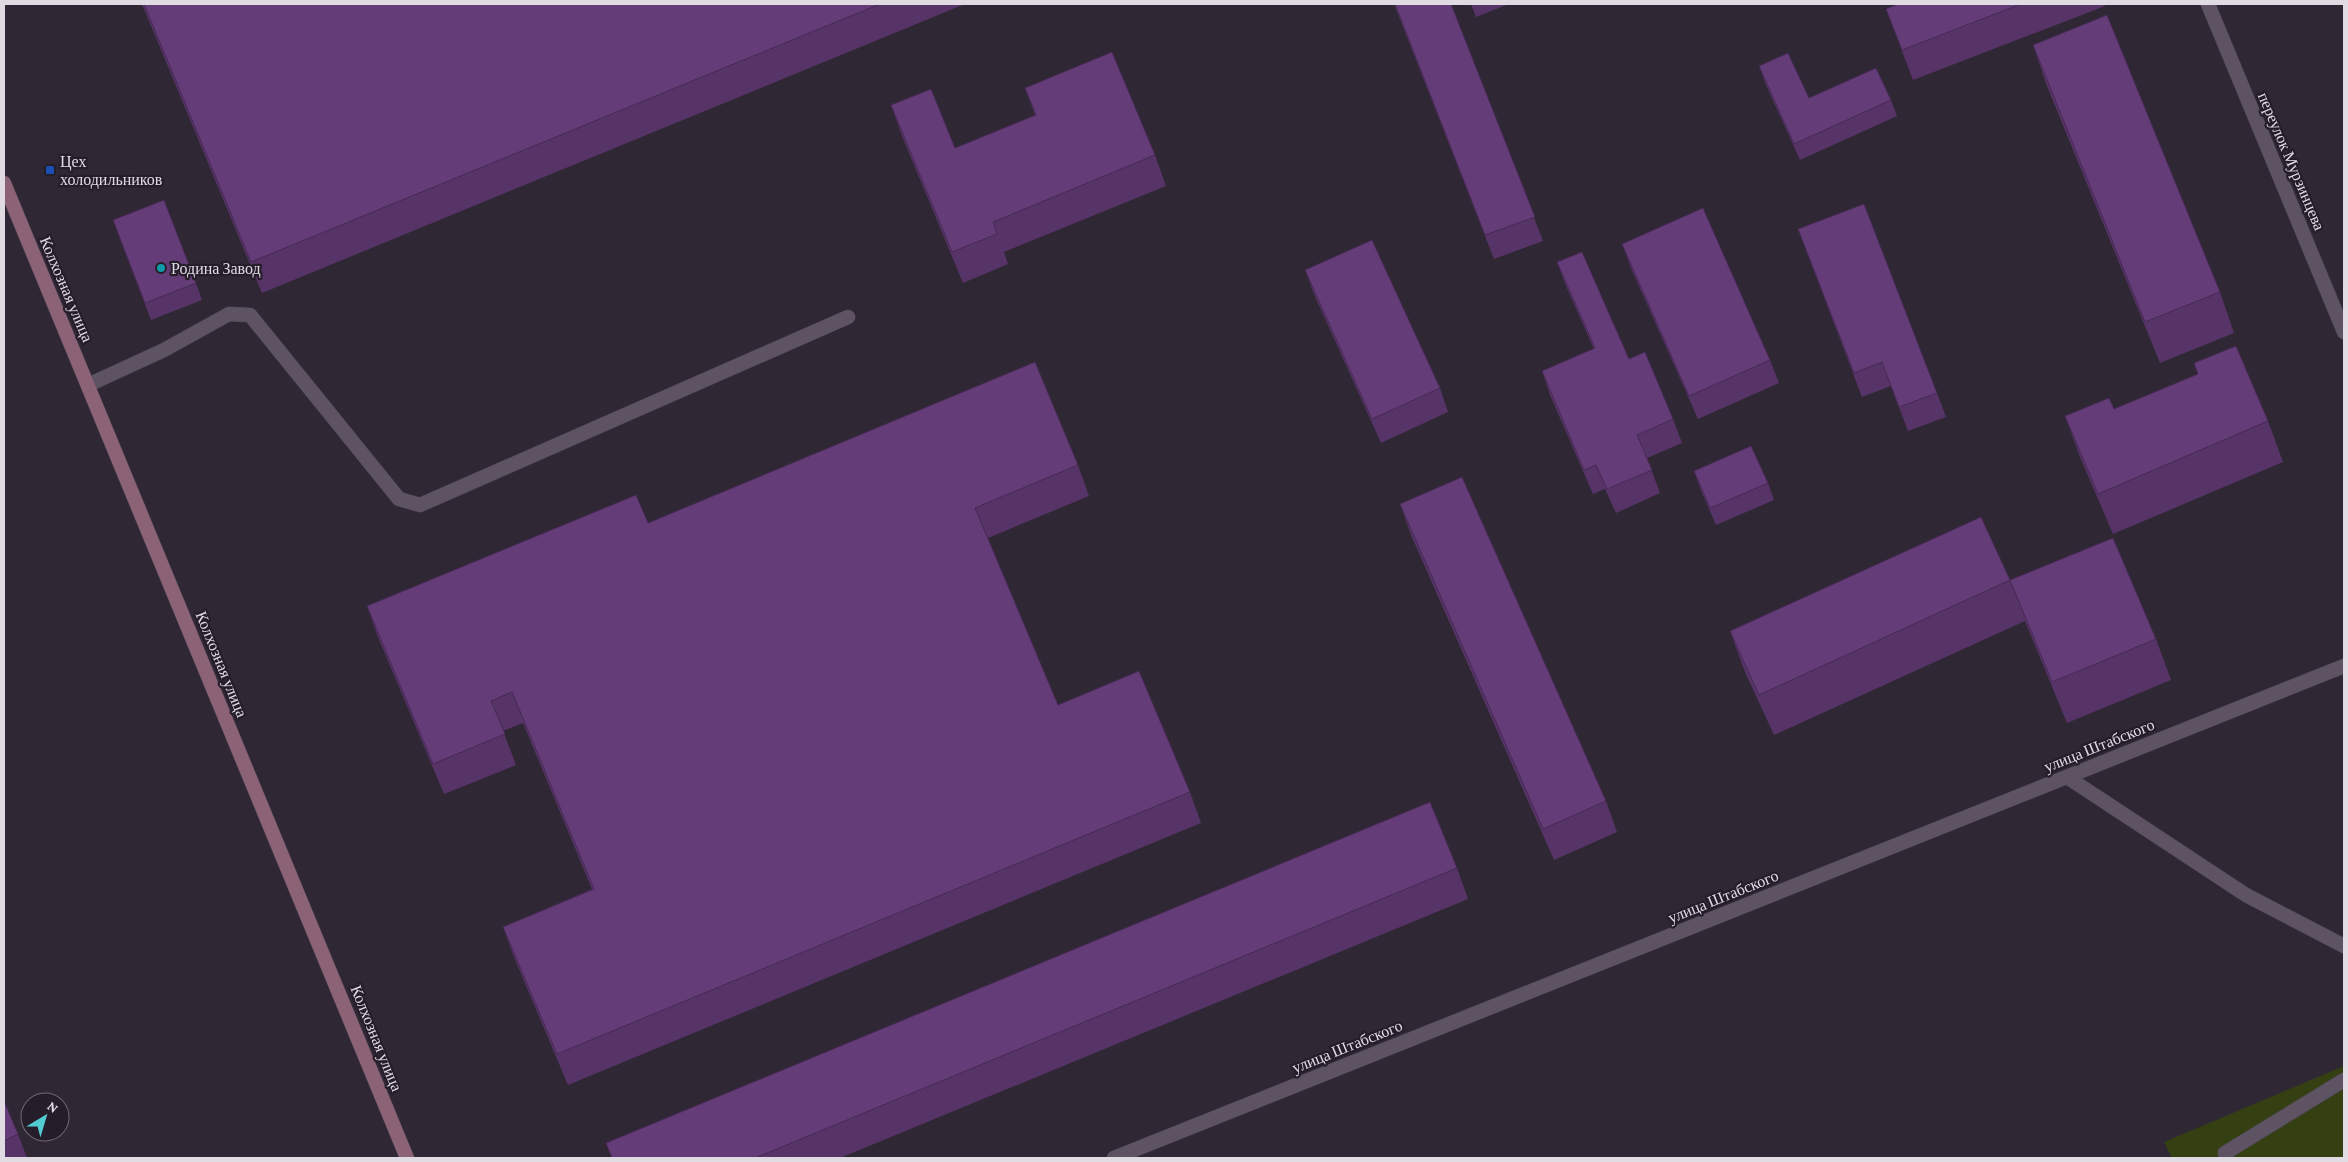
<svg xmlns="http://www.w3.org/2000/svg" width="2348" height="1162" viewBox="0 0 2348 1162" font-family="'Crimson Pro',serif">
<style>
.green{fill:#344011}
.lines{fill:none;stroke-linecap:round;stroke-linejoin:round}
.service-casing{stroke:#4c4550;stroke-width:15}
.minor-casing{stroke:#4c4550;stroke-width:15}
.tertiary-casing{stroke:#4c4550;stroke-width:15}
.secondary-casing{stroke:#4c4550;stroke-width:15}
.service{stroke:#5e5363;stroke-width:14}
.minor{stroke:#5e5363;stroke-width:14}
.tertiary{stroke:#5e5363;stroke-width:14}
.secondary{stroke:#8c6277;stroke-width:14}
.wall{fill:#563467}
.building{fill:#643c78;stroke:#462a54}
.transit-dot{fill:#1a4fb4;stroke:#261d2b;stroke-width:2}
.culture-dot{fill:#0f9aa8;stroke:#261d2b;stroke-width:2}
.labels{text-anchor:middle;stroke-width:4.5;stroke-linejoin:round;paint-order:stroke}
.poi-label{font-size:16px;fill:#e0dae3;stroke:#261d2b;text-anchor:start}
.street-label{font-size:16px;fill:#e0dae3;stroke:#261d2b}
</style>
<rect width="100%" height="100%" fill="#302735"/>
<!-- green -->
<path class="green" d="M2344,1066v92h-172l-8,-16z"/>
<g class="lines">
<!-- service casing -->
<g class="service-casing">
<g id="service">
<path d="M88,385l76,-35 65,-36 21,1 149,184 21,6 428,-188"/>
<path d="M2067,777l179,118 98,51"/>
<path d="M2226,1158l-1,-5 119,-73"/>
</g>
</g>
<!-- minor casing -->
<g class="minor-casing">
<path id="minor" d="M2208,4l136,328"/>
</g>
<!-- tertiary casing -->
<g class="tertiary-casing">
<path id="tertiary" d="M1114,1158l1230,-492"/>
</g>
<!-- secondary casing -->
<g class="secondary-casing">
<path id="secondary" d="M4,183l403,975"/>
</g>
<!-- service -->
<use href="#service" class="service"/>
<!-- minor -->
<use href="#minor" class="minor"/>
<!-- tertiary -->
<use href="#tertiary" class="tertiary"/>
<!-- secondary -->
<use href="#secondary" class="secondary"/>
</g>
<!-- wall -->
<g class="wall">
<path d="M142,4h823l-703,289z"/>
<path d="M1394,4h57l92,237 -49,18z"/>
<path d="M1471,4h38l-33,13z"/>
<path d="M1898,4h206l1,2 -192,74 -27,-71z"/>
<path d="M2033,45l187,247 14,41 -74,30 -113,-277z"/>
<path d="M1759,66l50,32 82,2 6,16 -97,44 -35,-77z"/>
<path d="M1025,88l130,67 11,31 -162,66 4,12 -45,19 -61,-147 -11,-31 64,43 80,-33z"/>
<path d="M1798,229l139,164 9,24 -38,14 -17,-45 -29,11z"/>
<path d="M119,237l77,46 6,17 -51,20z"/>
<path d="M1622,244l148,116 9,23 -81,36 -67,-151z"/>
<path d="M1557,262l116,157 9,24 -35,15 13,35 -44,20 -11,-24 -12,5 -43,-99 -8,-24 52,-22 -28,-63z"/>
<path d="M1305,270l135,118 8,24 -67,31 -67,-149z"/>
<path d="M2114,409l154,12 15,41 -170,72 -33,-77 -15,-41z"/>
<path d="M1078,465l11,31 -101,42 70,167 132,87 11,31 -633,262 -54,-128 -11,-30 89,-38 -69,-166 -20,8 13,34 -72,29 -66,-157 -11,-31 281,-83z"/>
<path d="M1694,471l74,12 6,17 -58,25 -16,-37z"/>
<path d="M1400,504l206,297 11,31 -63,28 -143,-325z"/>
<path d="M2010,580l146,59 15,41 -104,43 -42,-102 -251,114 -29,-63 -15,-41z"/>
<path d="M1457,868l11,31 -628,259h-228l-6,-15z"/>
<path d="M4,1101l14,33 9,24h-23z"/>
</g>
<!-- building -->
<g class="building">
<path d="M144,4h736l-629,258z"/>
<path d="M1395,4h56l84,213 -50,18z"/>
<path d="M1898,4h123l-119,46 -16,-41z"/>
<path d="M2107,15l113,277 -75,30 -112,-277z"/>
<path d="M1112,52l43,103 -162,67 4,12 -45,18 -61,-147 40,-16 24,59 81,-33 -11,-27z"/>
<path d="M1788,53l21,45 67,-30 15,32 -97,44 -35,-78z"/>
<path d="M164,200l32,83 -51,20 -32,-83z"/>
<path d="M1864,204l73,189 -38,14 -17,-45 -28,11 -56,-144z"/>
<path d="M1703,208l67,152 -81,36 -67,-152z"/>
<path d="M1372,240l68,148 -68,31 -67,-149z"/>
<path d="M1582,252l47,107 16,-7 28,67 -36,16 15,35 -45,19 -11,-24 -12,5 -42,-99 53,-23 -38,-86z"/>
<path d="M2236,346l32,75 -170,73 -33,-78 44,-18 5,11 84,-35 -4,-11z"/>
<path d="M1035,362l43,103 -103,43 83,197 81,-34 51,121 -633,262 -54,-127 91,-38 -82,-197 -21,9 14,33 -72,30 -66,-158 269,-111 12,28z"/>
<path d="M1751,446l17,37 -58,25 -16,-37z"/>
<path d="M1462,477l144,324 -63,28 -143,-325z"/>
<path d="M1981,517l29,63 -251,115 -29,-64z"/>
<path d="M2113,538l43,101 -104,43 -42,-102z"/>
<path d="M1430,802l27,66 -702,290h-143l-6,-15z"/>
<path d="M4,1101l14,33 -14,7z"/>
</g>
<!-- markers -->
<rect class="transit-dot" x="45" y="165" width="10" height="10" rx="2.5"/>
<circle class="culture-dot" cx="161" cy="268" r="5"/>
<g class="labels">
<!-- poi labels -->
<g class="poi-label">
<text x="60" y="167">Цех<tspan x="60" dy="18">холодильников</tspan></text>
<text x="171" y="274">Родина Завод</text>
</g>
<!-- street labels -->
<g class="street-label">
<text transform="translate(2292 161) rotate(67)" y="6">переулок Мурзинцева</text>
<text transform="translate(67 289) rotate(67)" y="6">Колхозная улица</text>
<text transform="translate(222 664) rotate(68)" y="6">Колхозная улица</text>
<text transform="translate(2099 745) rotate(-22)" y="6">улица Штабского</text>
<text transform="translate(1723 896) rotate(-22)" y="6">улица Штабского</text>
<text transform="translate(377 1038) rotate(68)" y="6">Колхозная улица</text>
<text transform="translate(1347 1046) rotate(-22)" y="6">улица Штабского</text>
</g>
</g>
<!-- border -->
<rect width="2348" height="1162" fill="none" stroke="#e0dae3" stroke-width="10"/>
<!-- north arrow -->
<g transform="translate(45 1117) rotate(38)"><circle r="24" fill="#261d2b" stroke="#706975"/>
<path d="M0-4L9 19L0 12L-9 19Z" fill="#51ccd3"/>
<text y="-8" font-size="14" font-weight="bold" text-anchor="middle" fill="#e0dae3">N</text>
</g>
</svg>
